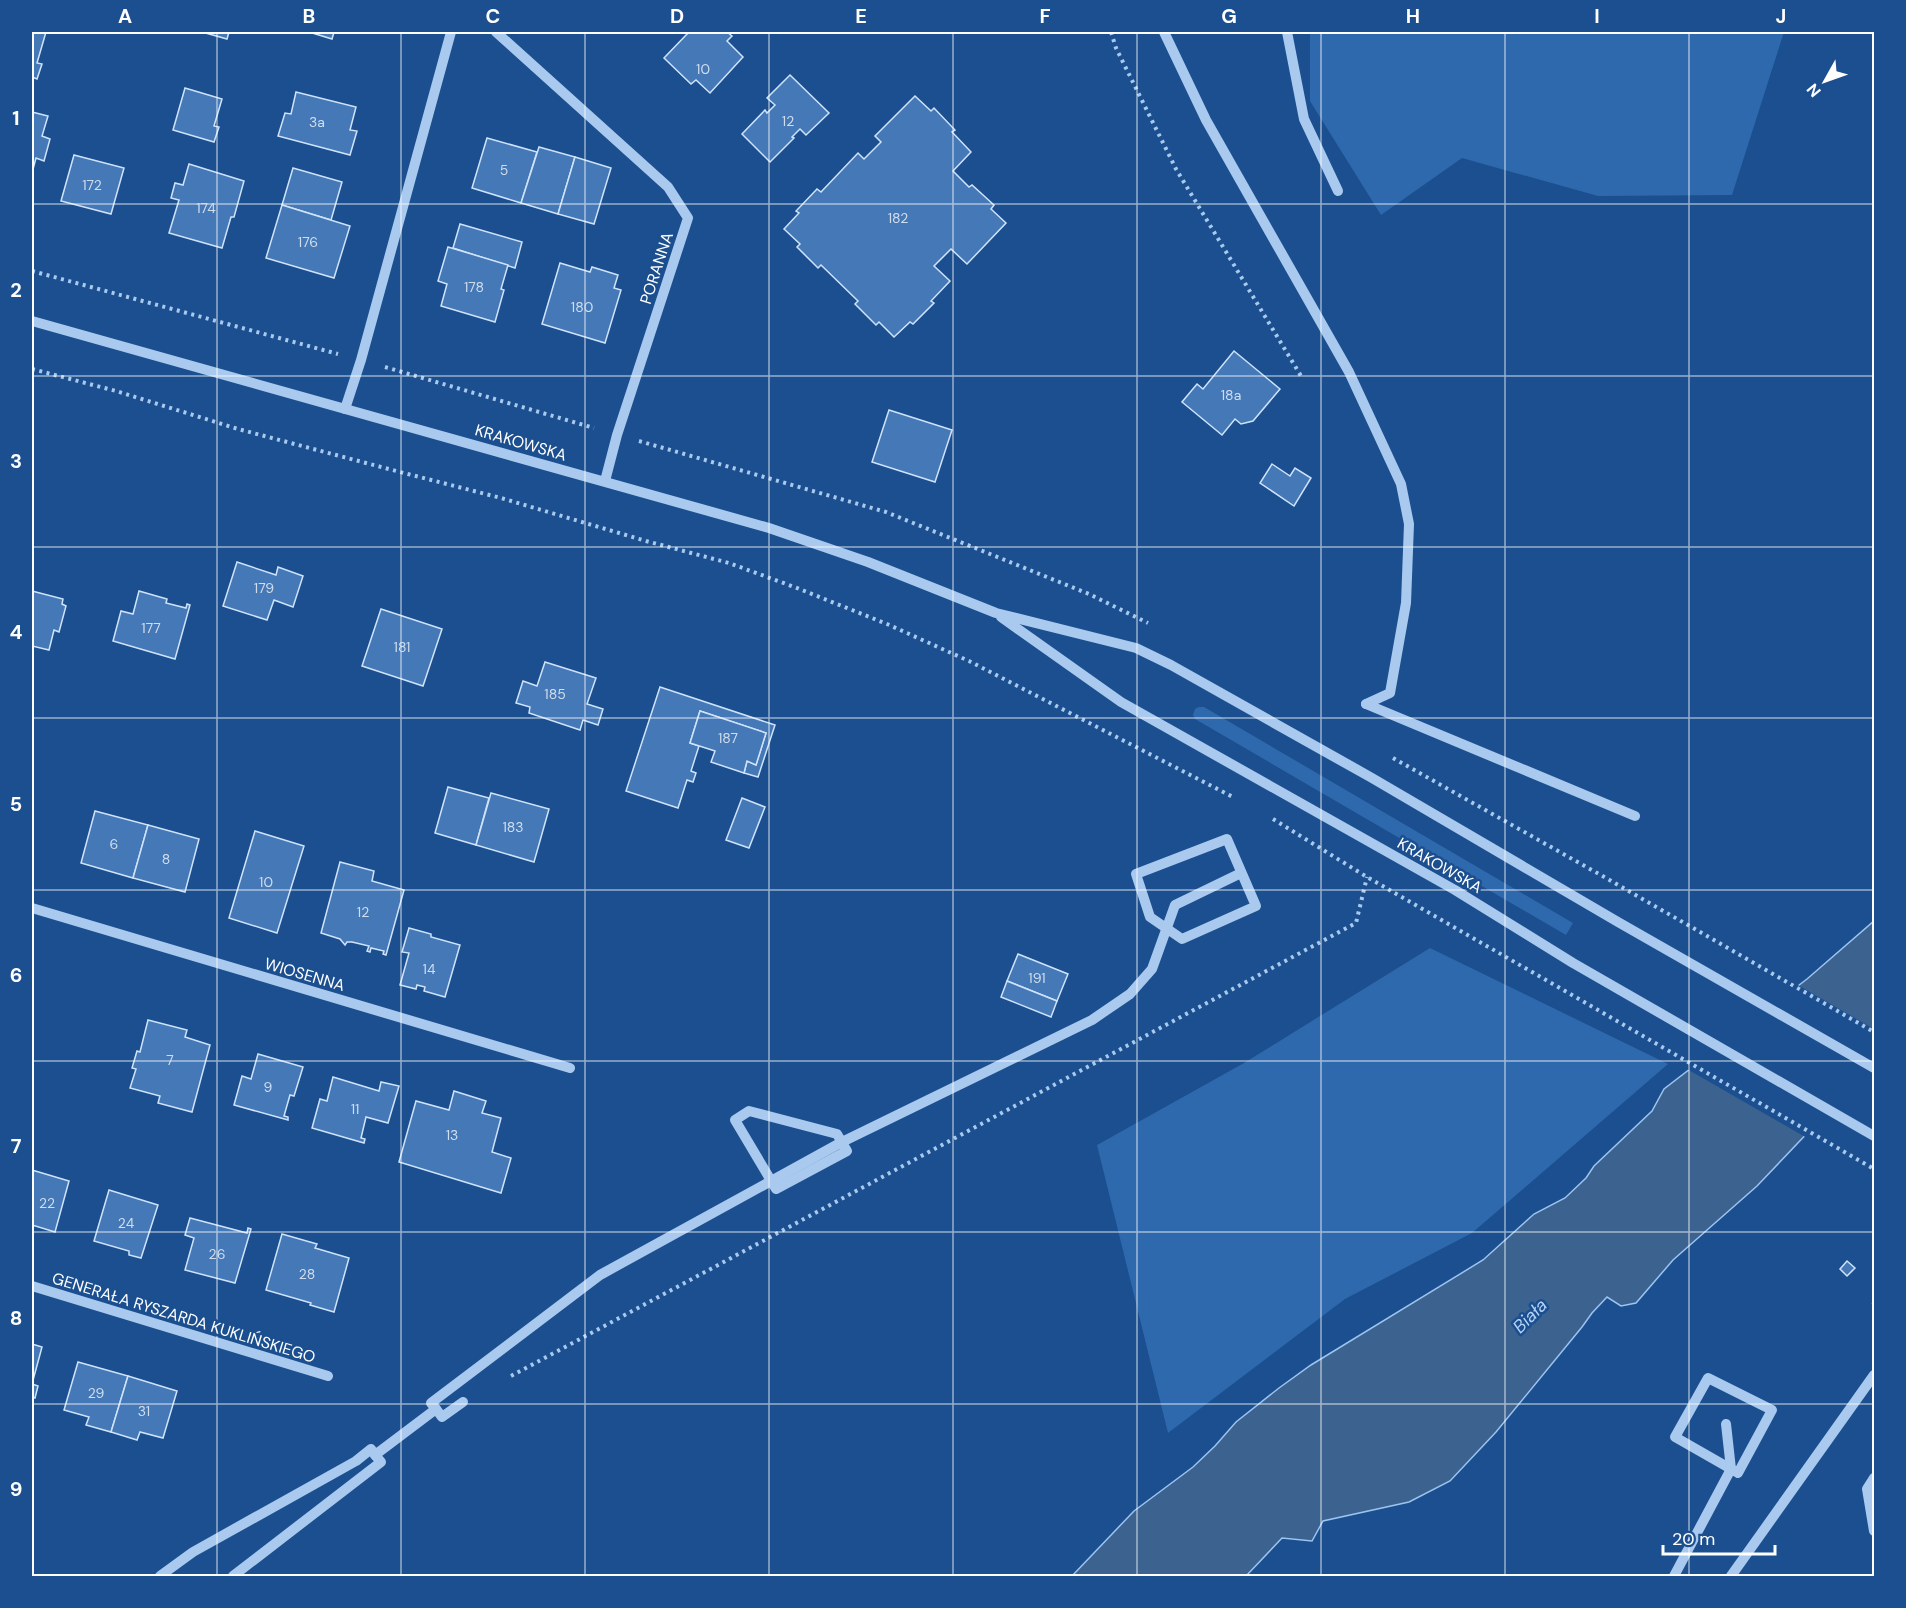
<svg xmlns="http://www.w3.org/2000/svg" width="1906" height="1608" viewBox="0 0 1906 1608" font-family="'DM Sans',sans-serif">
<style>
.green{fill:#2e69ad}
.water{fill:#3c6290;stroke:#9cc4f0;stroke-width:1.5}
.pier{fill:#1b4f8f}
.building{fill:#4478b7;stroke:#cfe3fa;stroke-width:1.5}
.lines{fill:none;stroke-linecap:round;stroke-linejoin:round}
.path{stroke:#a9c9ee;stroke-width:4;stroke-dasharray:3 4.5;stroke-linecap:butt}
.minor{stroke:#a9c9ee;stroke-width:10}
.grid{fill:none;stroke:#fff;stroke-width:1.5;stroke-opacity:0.55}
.labels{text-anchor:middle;stroke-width:5;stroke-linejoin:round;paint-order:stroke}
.number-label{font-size:14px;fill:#d0dded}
.street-label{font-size:16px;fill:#fff;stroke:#1b4f8f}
.water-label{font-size:18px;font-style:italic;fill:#b5d3f5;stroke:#1b4f8f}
.neatline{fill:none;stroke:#fff;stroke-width:2}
.grid-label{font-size:20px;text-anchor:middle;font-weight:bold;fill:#fff}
</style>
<rect width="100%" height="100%" fill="#1b4f8f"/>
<!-- green -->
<g class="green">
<path d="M1310,32h474l-52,163 -134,1 -136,-38 -81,57 -71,-114z"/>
<path d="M1199,707h5l369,216 -7,12 -371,-216 -2,-4 2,-6z"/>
<path d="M1430,948l238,116 -196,169 -127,66 -177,134 -71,-288 147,-82z"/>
</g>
<!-- water -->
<path class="water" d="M1874,921v142l-117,123 -84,74 -37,43 -15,3 -14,-9 -15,16 -10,14 -86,105 -46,49 -41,21 -86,19 -11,20 -30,-3 -36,38h-174l62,-65 59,-44 22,-21 21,-24 43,-34 32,-23 172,-105 51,-46 31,-16 21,-20 8,-12 58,-55 12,-22 143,-110z"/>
<!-- pier -->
<path class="pier" d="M1796,984l78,45v38l-67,71 -120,-69z"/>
<!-- building -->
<g class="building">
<path d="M32,32h14l-9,31 5,1 -5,15 -5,-2z"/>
<path d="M202,32h27l-2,7z"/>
<path d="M309,32h25l-2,7z"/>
<path d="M689,32h38l5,4 -5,5 16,16 -33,36 -14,-13 -5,4 -27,-26z"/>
<path d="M790,75l39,38 -23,22 -6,-6 -8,8 2,1 -24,24 -28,-28 23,-24 2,3 8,-8 -8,-7z"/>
<path d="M185,88l37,11 -8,27 5,1 -5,15 -41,-12z"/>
<path d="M296,92l60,15 -6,23 7,1 -7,24 -72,-19 7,-23 6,1z"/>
<path d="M915,96l16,15 3,-3 21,22 -3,2 19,20 -18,19 16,16 3,-2 22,20 -3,4 15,14 -39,41 -16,-15 -17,17 16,15 -19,20 3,2 -21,21 -3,-2 -16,15 -15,-15 -3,3 -21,-21 3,-3 -37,-36 -3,3 -21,-21 3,-3 -16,-15 15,-16 -3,-2 21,-22 4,3 37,-39 6,6 17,-17 -6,-6z"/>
<path d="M32,112l16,4 -6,20 8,3 -6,22 -8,-3 -4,15z"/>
<path d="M487,138l50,14 -16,51 -49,-15z"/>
<path d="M539,147l36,10 -17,57 -37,-11z"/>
<path d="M74,155l50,13 -13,46 -50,-13z"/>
<path d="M575,157l36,11 -17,56 -36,-10z"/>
<path d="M189,164l55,17 -10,36h-3l-9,31 -53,-15 10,-33 -8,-2 4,-15 8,2z"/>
<path d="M293,168l49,14 -11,38 -49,-15z"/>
<path d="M282,205l68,21 -16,52 -68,-20z"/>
<path d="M460,224l62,18 -7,26 -62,-20z"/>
<path d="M448,247l60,18 -7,24 3,1 -9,32 -54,-16 6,-22 -9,-3z"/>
<path d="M560,263l30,9 2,-5 26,8 -4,13 7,2 -16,53 -63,-19z"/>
<path d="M1234,351l46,38 -27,32 -12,3 -6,-5 -13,16 -40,-33 15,-18 6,5z"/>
<path d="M889,410l63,20 -17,52 -63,-20z"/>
<path d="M1272,464l18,12 5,-8 16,10 -17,28 -34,-23z"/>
<path d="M237,562l39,13 2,-8 25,9 -10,31 -19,-7 -7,20 -44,-14z"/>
<path d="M32,591l31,8 -1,5 4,2 -7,26 -5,-2 -5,20 -17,-4z"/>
<path d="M139,591l28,8 -1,4 20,5 1,-4 3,1 -15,54 -62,-18 8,-30 12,3z"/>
<path d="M381,609l61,20 -19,57 -61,-20z"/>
<path d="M545,662l51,16 -9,26 16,5 -5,16 -15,-5 -3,10 -51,-17 1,-6 -14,-4 7,-22 14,5z"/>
<path d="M660,687l115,38 -17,52 -14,-4 3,-12 9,4 10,-32 -66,-22 -10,32 9,3 -8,25 5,2 -3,9 -6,-2 -9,28 -52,-17z"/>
<path d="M700,711l66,22 -10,32 -9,-4 -3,12 -33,-11 4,-11 -25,-8z"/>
<path d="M448,787l41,11 -13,47 -41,-12z"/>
<path d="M491,793l58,16 -15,53 -58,-17z"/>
<path d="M742,798l23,9 -16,41 -23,-8z"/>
<path d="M95,811l53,14 -15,53 -52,-15z"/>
<path d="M148,825l51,14 -14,53 -52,-14z"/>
<path d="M255,831l49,15 -27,87 -48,-15z"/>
<path d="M340,862l34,9 -2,10 32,9 -18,65 -3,-1 1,-3 -13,-3 -1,4 -3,-1 2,-5 -17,-4h-5l-2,3 -5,-6 -19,-6z"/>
<path d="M409,928l22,6v3l29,8 -15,52 -21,-6 1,-4 -8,-2 -1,4 -16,-4 9,-32 -7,-1z"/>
<path d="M1018,954l50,20 -11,27 -50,-20z"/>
<path d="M1007,981l50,20 -6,16 -50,-20z"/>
<path d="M148,1020l39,10 -2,7 25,8 -18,67 -34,-9 2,-7 -30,-8 6,-19 -4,-1 5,-17 3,1z"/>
<path d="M258,1054l45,13 -9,29 -4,-1 -6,21 4,1v3l-54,-15 8,-29 9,3z"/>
<path d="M333,1077l46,14 2,-9 18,4 -11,37 -22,-6 -5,21 4,1 -1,4 -52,-15 8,-29 7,2z"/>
<path d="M454,1091l32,10 -4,12 19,5 -9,34 19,6 -10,35 -102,-31 17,-61 33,9z"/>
<path d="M32,1170l37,11 -14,51 -23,-7z"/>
<path d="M109,1190l49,15 -17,53 -12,-3v-4l-35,-10z"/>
<path d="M190,1218l57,15 1,-5 3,1 -16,54 -50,-13 9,-32 -9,-3z"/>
<path d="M282,1234l35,10 -2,4 34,10 -15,54 -24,-7 1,-2 -45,-13z"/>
<path d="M1847,1261l8,7 -8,8 -7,-7z"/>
<path d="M32,1344l10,3 -10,37 6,2 -3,12 -3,-1z"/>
<path d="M78,1362l50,14 -17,56 -25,-7 3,-8 -25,-7z"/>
<path d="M128,1376l49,15 -14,47 -23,-6 -3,8 -26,-8z"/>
</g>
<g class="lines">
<!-- path -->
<g class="path">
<path d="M1111,32l5,16 60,121 125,207"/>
<path d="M32,271l306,83"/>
<path d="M385,367l209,61"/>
<path d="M32,369l84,22 122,38 162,43 101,26 145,43 83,22 68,25 90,36 82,37 264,136"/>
<path d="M639,441l247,71 203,82 59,29"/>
<path d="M1393,758l213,120 268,154"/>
<path d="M1273,819l94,58 507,292"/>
<path d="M1873,1302l1,1"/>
<path d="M511,1376l845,-453 11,-46"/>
</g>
<!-- minor -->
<g class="minor">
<path d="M496,32l172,155 20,31 -71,217 -12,46"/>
<path d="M1164,32l42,88 143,252 52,112 8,40 -3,79 -16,90 -24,11"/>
<path d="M1287,32l17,87 34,72"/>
<path d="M32,321l737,207 99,34 128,51 140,35 35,17 201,113 246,144 256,146"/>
<path d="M345,409l16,-49 90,-328"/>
<path d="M1001,617l120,85 334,188 118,73 301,173"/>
<path d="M1366,704l269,112"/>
<path d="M1227,839l29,67 -74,33 -32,-22 -14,-43z"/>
<path d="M32,908l538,160"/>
<path d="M749,1111l88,23 10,17 -71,38 -41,-69z"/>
<path d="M32,1286l296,90"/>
<path d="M1708,1378l64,32 -34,63 -63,-36z"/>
<path d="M436,1409l6,8 21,-15"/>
<path d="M1874,1478l-7,11 7,42"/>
<path d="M160,1576l33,-24 163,-91 15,-12 4,6 61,-46 -5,-6 169,-128 242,-133 250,-122 38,-26 22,-25 23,-64 64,-31"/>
<path d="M233,1576l148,-114 -6,-7"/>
<path d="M1674,1576l57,-107 -5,-45"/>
<path d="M1731,1576l143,-201"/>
</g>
</g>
<!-- grid -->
<path class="grid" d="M217,32v1544M401,32v1544M585,32v1544M769,32v1544M953,32v1544M1137,32v1544M1321,32v1544M1505,32v1544M1689,32v1544M32,204h1842M32,376h1842M32,547h1842M32,718h1842M32,890h1842M32,1061h1842M32,1232h1842M32,1404h1842"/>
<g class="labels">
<!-- number labels -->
<g class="number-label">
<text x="703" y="74">10</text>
<text x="788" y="126">12</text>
<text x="317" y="127">3a</text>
<text x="504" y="175">5</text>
<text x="92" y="190">172</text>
<text x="206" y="213">174</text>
<text x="898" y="223">182</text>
<text x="308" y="247">176</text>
<text x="474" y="292">178</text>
<text x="582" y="312">180</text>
<text x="1231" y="400">18a</text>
<text x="264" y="593">179</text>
<text x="151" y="633">177</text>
<text x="402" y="652">181</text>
<text x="555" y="699">185</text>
<text x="728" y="743">187</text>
<text x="513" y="832">183</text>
<text x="114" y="849">6</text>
<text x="166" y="864">8</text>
<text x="266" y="887">10</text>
<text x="363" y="917">12</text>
<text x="429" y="974">14</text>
<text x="1037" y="983">191</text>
<text x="170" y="1065">7</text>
<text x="268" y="1092">9</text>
<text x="355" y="1114">11</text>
<text x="452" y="1140">13</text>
<text x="47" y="1208">22</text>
<text x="126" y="1228">24</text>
<text x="217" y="1259">26</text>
<text x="307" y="1279">28</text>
<text x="96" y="1398">29</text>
<text x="144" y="1416">31</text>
</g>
<!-- street labels -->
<g class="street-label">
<text transform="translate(656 268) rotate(-72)" y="6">PORANNA</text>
<text transform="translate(521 442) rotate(16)" y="6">KRAKOWSKA</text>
<text transform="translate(1440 865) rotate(30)" y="6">KRAKOWSKA</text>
<text transform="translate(305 974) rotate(16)" y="6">WIOSENNA</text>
<text transform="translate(184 1317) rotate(17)" y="6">GENERAŁA RYSZARDA KUKLIŃSKIEGO</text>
</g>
<!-- water labels -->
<g class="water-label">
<text transform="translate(1530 1316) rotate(-45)" y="6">Biała</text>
</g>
</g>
<!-- border -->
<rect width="1906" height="1608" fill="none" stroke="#1b4f8f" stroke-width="66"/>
<!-- north arrow -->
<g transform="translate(1825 81) rotate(230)" stroke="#1b4f8f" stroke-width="4.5" paint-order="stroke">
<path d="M0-4.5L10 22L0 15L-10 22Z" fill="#ffffff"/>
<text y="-9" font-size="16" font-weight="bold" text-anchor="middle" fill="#ffffff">N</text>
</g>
<!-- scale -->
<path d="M1663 1545v9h112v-9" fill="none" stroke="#ffffff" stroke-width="3"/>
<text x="1672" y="1545" font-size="18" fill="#ffffff" stroke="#1b4f8f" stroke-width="4.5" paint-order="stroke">20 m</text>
<rect x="33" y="33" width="1840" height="1542" class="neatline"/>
<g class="grid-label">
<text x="125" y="23">A</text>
<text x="309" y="23">B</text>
<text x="493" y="23">C</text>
<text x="677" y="23">D</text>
<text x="861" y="23">E</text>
<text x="1045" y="23">F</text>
<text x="1229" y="23">G</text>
<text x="1413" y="23">H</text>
<text x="1597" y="23">I</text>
<text x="1781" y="23">J</text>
<text x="16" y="125">1</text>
<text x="16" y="297">2</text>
<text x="16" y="468">3</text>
<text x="16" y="639">4</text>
<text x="16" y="811">5</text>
<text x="16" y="982">6</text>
<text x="16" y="1153">7</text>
<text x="16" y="1325">8</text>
<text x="16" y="1496">9</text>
</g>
</svg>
